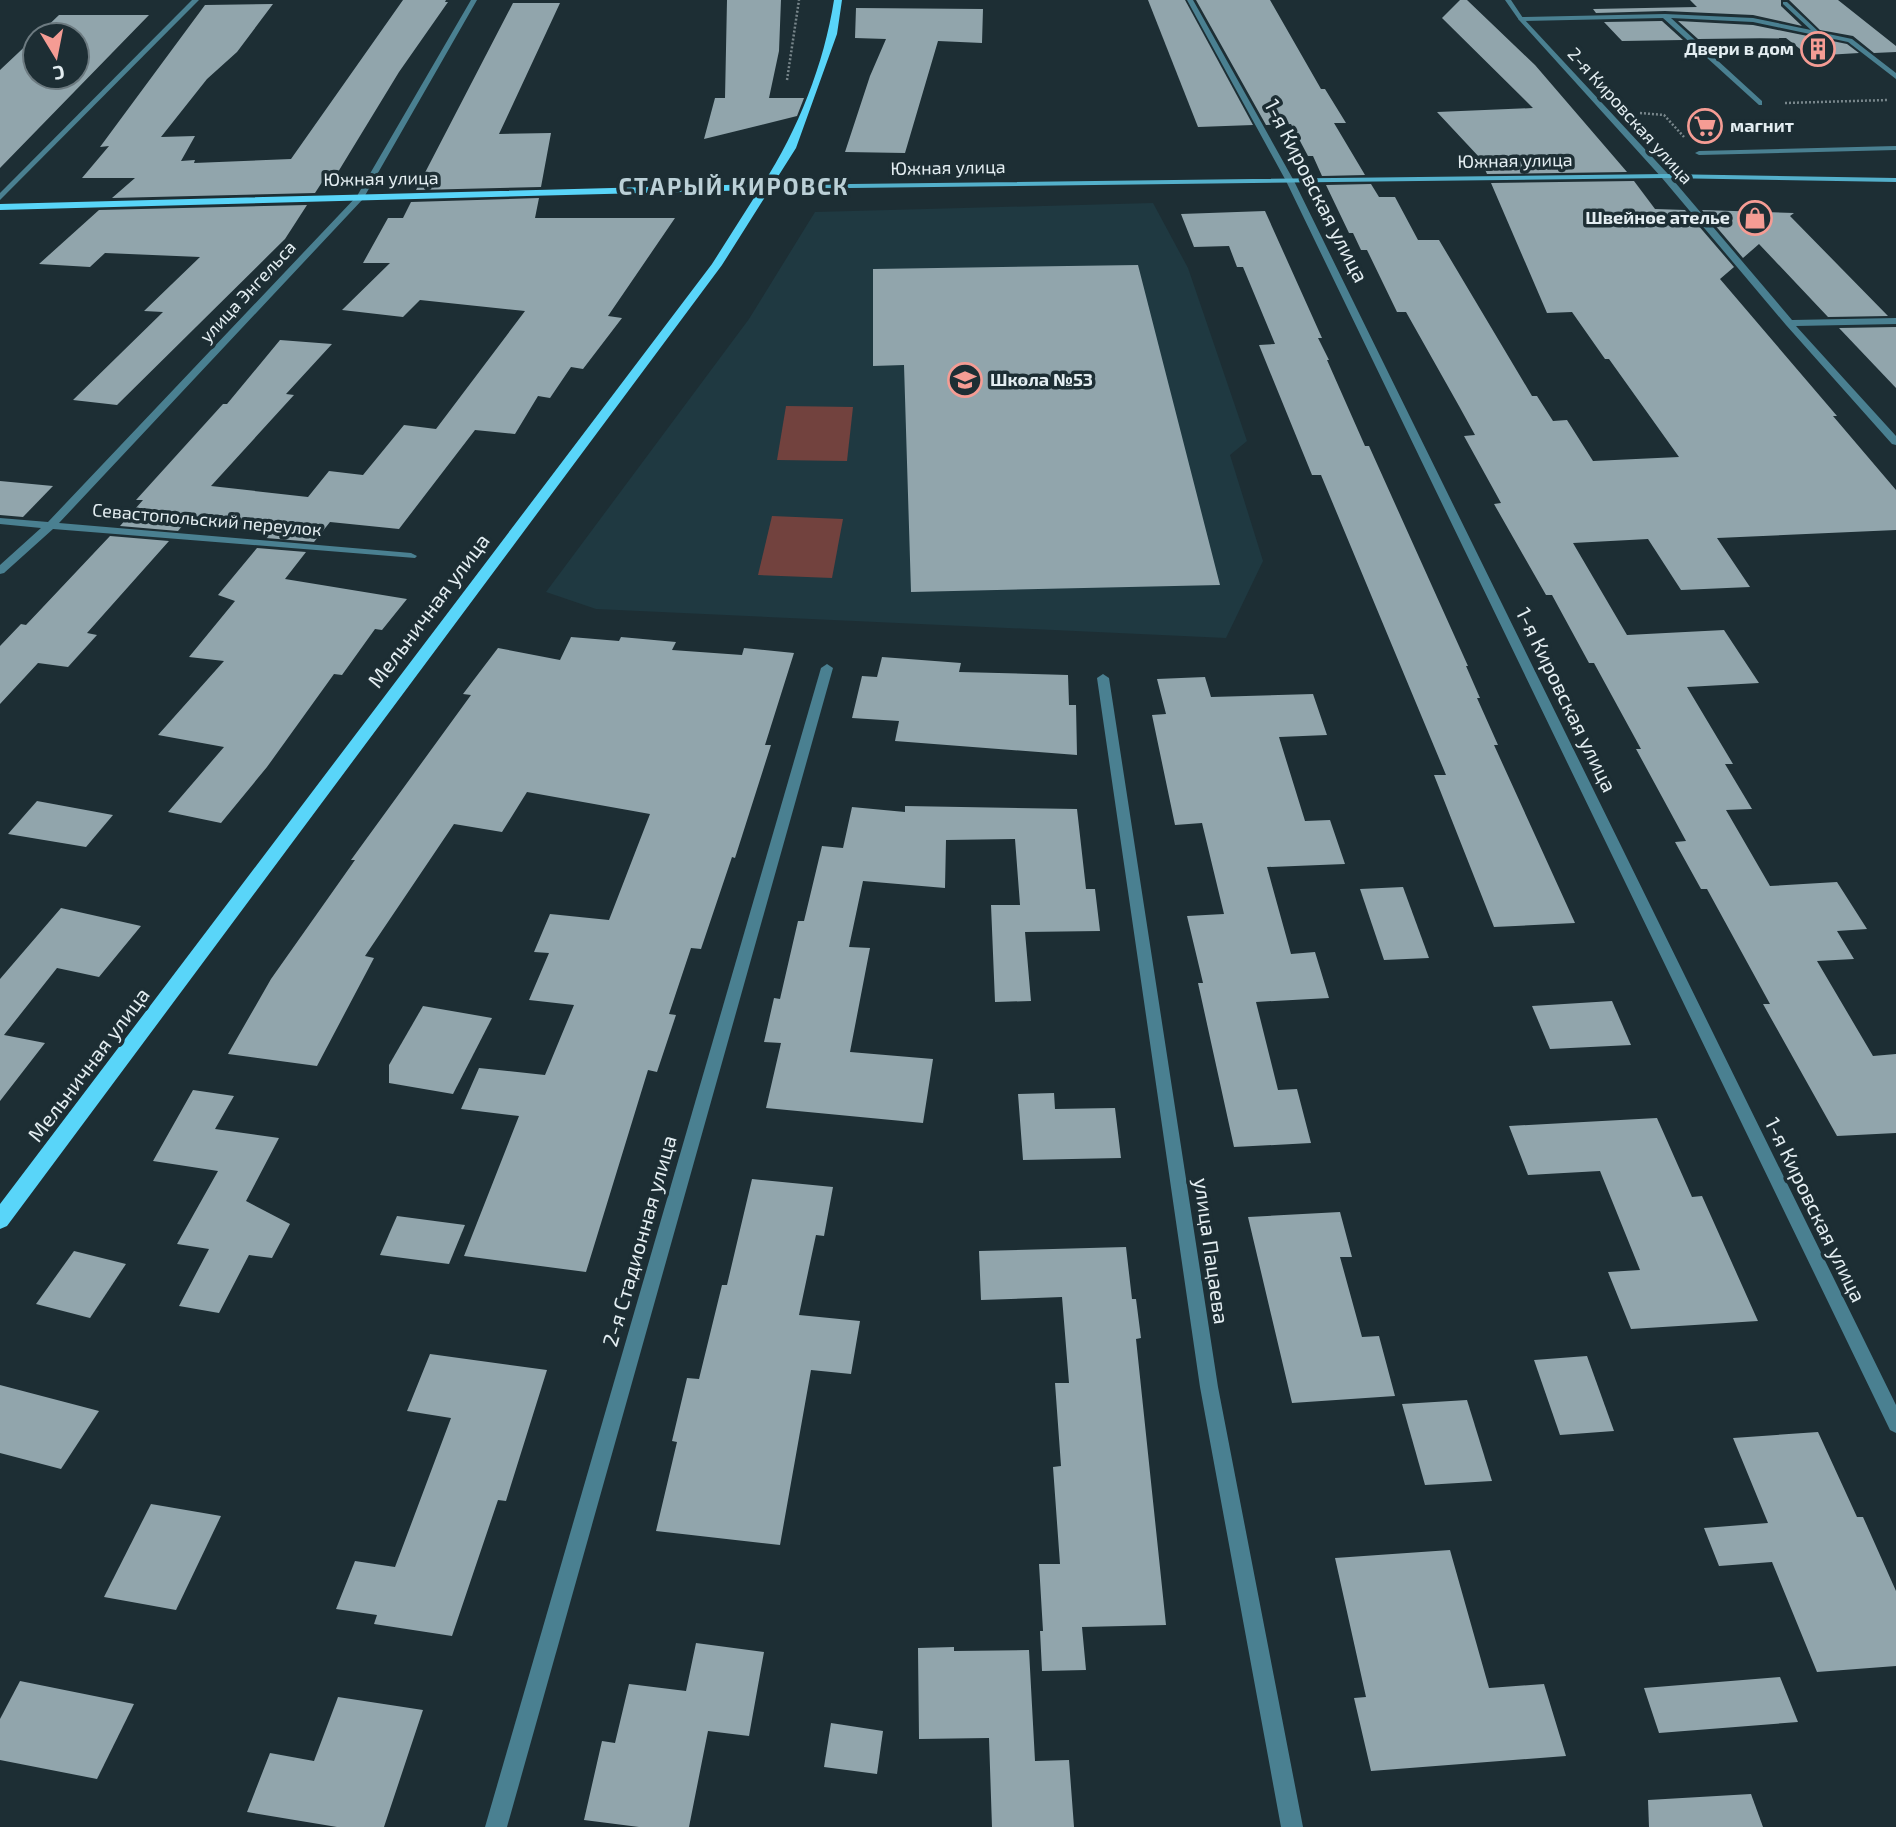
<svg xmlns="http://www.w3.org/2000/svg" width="1896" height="1827" viewBox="0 0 1896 1827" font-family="'Exo 2',sans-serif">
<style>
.built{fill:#1f3941}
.green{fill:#72423e}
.building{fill:#91a5ac}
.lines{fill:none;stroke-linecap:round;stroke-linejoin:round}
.path{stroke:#78868b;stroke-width:2.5;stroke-dasharray:2 2;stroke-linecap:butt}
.lane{fill:#4a8091;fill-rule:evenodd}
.street{fill:#4a8091;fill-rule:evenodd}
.secondary{fill:#54b0cb;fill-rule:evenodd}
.primary{fill:#59d5f9;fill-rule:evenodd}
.labels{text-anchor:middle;stroke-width:7;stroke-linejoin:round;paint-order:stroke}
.far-poi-label{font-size:18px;font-weight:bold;fill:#e3edf1;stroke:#1d2e34;text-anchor:end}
.far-street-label{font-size:18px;fill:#e3edf1;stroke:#1d2e34}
.street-label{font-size:21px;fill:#e3edf1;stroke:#1d2e34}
.far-district-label{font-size:23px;font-weight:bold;letter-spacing:2px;fill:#bbd0d7;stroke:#1d2e34}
</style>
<rect width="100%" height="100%" fill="#1d2e34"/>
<!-- built -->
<path class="built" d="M1153,203l35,65 59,173 -17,14 33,106 -37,77 -630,-29 -50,-17 203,-273 66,-107z"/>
<!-- green -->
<g class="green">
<path d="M786,406l67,1 -6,54 -70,-1z"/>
<path d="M772,516l71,3 -11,59 -74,-3z"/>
</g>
<!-- building -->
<g class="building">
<path d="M403,0h43l-1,2h3l-49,70 -61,100 -10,1 -13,20 -203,5 23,-20h-53l27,-32 -9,1 105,-142 68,-1 -36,48 -30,27 -46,58 34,-1 -14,25 14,-1 -1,3 97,-4z"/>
<path d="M727,0h54l-2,51 -10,47h35l-7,18 -93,23 11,-41h10z"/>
<path d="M1148,0h37l68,125 -55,2z"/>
<path d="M1196,0h74l51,89h4l21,34h-12l31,52 -43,1 -9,-20h-5l-17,-32 -25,1z"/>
<path d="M1460,0h7l68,65 92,107 -140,2 -7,-16 -43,-46 96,-4 -91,-90z"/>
<path d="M1690,0h91v6l21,20 -49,-11 -88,-4 -69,2 -3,-4 104,-2z"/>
<path d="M1789,0h49l58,46v6l-22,1 -21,-17 -33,-6z"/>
<path d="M513,3h47l-61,131 52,-1 -10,54 -125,3z"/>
<path d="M856,8l127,1 -1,34 -44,-2 -33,112 -60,-1 25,-76 16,-37 -31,-1z"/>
<path d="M59,15h90l-149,153v-98l35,-33v40h42v-42h-39z"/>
<path d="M1662,21l21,19 -61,1 -18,-19z"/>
<path d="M1678,21l75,4 94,19 12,9 -50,3 -23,-18 -88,1z"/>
<path d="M1634,181l21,28 30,1 49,57 -14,12 117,137h-4l63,74v40l-179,8 33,49 -69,3 -33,-51 -75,4 54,92 97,-5 35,53 -72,4 46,77h-8l27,45 -26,1 44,76 67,-4 30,47 -30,2 17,28 -37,2 56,95 23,-2v79l-59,3 -74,-132h7l-63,-115h-6l-26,-47 11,-1 -50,-92h5l-47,-86h-5l-37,-68h-6l-52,-91 7,-1 -37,-67 11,-1 -16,-29 -53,-94h-9l-30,-62h-6l-8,-17h-4l-23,-48 45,-1 8,13h16l23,43h21l93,156h5l16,25 14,-1 26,41 86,-4 -70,-98h-4l-33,-47 -25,1 -56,-130z"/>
<path d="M539,198l-4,20h140l-67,98 14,2 -39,51 -12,-2 -21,31 -12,-2 -23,38 -40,-4 -76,99 -69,-7 -16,20 -48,-4 8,-9 -86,-10 -10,12 -58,-5 23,-26h-7l87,-96h4l53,-64 52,4 -46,50 8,1 -83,91 97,11 21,-26 34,4 41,-50 32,4 89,-118 -105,-11 -17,17 -61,-7 48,-47h-27l25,-45h15l8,-16z"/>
<path d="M307,205l-22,34 -168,166 -44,-5 90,-88 -19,-1 56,-54 -95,-4 -15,14 -51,-3 60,-54z"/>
<path d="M1702,210l92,3 -4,3 98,100 -60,1 -69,-73 -16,14z"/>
<path d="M1265,211l57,127h-4l11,22h-2l38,86h4l99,220h-2l14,32h-3l21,47h-4l81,178 -81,4 -60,-152h12l-125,-300h-9l-53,-130 16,-1 -32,-77h-6l-8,-21 -35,1 -13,-33z"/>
<path d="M1138,265l82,320 -309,7 -7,-227 -31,1v-97z"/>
<path d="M1896,327v61l-57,-60z"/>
<path d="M0,481l53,5 -30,31 -23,-2z"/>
<path d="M110,536l59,5 -82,92 10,2 -29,32 -30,-4 -38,41v-58l21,-22 5,1z"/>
<path d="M257,548l49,4 -21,27 122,20 -25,31 -7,-1 -33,46 -8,-1 -67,93 -46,56 -53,-11 56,-65 -66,-12 66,-74 -35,-4 46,-56 -17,-6z"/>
<path d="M571,637l48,4 2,-4 55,5 -4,8 70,5 2,-7 50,5 -29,92h6l-36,113 -3,-1 -31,92 -10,-1 -22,66 7,1 -19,57 -9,-2 -62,202 -122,-16 55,-140 -58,-7 18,-41 66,7 29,-70 -45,-5 20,-47 -15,-1 16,-38 59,6 41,-106 -123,-22 -25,40 -48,-8 -89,132 9,2 -57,108 -89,-12 43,-75 84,-119h-4l120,-165 -8,-1 35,-46 62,12z"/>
<path d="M882,657l79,6 -2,9 109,3 1,30h7l1,50 -182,-14 4,-20 -47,-3 10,-42 15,1z"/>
<path d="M1205,677l6,20 102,-3 14,41 -48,2 26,84 25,-1 15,44 -78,3 24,87 24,-2 14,46 -73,4 22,88 19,-1 14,54 -77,4 -36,-164h5l-16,-67 37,-2 -22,-91 -27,2 -23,-110 14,-1 -9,-35z"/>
<path d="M37,801l76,14 -27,32 -78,-13z"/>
<path d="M905,806l172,3 9,80h9l5,42 -75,1 6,69 -36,1 -4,-97h29l-5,-66 -69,1 -1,48 -82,-7 -14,66 21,1 -20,104 83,7 -10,64 -157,-15 15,-65 -17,-1 10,-44 6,1 18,-78h6l18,-75 21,2 9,-41 53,5z"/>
<path d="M1403,887l26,71 -45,2 -24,-71z"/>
<path d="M61,908l80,18 -42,51 -42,-9 -53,67 41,8 -45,58v-122z"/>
<path d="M1612,1001l19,44 -81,4 -18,-43z"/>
<path d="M423,1006l69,12 -39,76 -64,-11v-18z"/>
<path d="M193,1090l41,6 -19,33 64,9 -33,63 44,23 -18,34 -23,-3 -30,58 -40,-7 30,-57 -32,-5 41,-73 -65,-10z"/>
<path d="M1054,1093l1,16 60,-1 6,50 -98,2 -5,-66z"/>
<path d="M1657,1118l35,79 10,-1 56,125 -127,8 -23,-57 32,-2 -40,-99 -72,4 -19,-49z"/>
<path d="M752,1179l81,8 -9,49 -8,-1 -17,80 61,6 -9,53 -40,-4 -31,175 -124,-14 21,-89 -5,-1 15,-63 12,1 23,-94h5z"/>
<path d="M1340,1212l12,45h-12l22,80 17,-1 16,60 -103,7 -44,-186z"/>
<path d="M397,1216l68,9 -16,39 -69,-9z"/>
<path d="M1126,1247l6,52h4l5,39 -5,1 30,286 -84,2 4,43 -44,1 -2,-40h3l-4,-67h21l-7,-97 8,-1 -6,-83h14l-7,-86 -81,3 -2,-49z"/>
<path d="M74,1251l52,13 -36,54 -54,-14z"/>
<path d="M430,1354l117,16 -41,131 -8,-1 -46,136 -78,-12 3,-9 -41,-6 19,-48 40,6 56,-149 -44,-7z"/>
<path d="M1587,1356l27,75 -54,4 -26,-75z"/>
<path d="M0,1385l99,26 -38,58 -61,-16z"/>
<path d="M1467,1400l25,81 -67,4 -23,-81z"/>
<path d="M1818,1432l39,85h6l33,74v75l-79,6 -45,-110 -53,4 -15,-38 64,-5 -35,-85z"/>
<path d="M151,1504l70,12 -45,94 -72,-13z"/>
<path d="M1450,1550l39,138 55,-4 22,72 -195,15 -17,-73 12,-1 -31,-139z"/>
<path d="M696,1643l68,9 -15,84 -41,-5 -19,96h-50l-55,-7 18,-79 13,2 14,-59 57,7z"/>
<path d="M954,1647v4l75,-1 6,111 34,-1 5,67h-82l-3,-89 -70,1 -1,-91z"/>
<path d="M1780,1677l18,45 -139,11 -15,-45z"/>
<path d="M20,1681l114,23 -37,75 -97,-19v-41z"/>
<path d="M338,1697l85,13 -39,117h-47l-90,-15 23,-59 44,8z"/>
<path d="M831,1723l52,8 -6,43 -53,-7z"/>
<path d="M1751,1794l12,33h-114l-1,-27z"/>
</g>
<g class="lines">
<!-- path -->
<g class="path">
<path d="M787,80l12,-80"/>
<path d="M1785,103l103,-3"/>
<path d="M1640,113l24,2 20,22"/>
</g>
<!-- lane -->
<g class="lane">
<path d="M1783,2h4l32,30 33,7 44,34v6l-48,-37 -95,-20 -82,-4 91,83v4h-3l-96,-87 -142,3 -3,-2 3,-2 144,-3 88,4 58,12 -28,-26z"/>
<path d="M1896,146v4l-197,5 -4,-2 4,-2z"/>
</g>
<!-- street -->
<g class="street">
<path d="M192,0h7l-199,200v-7z"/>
<path d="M471,0h6l-114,199 -304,324 352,30 6,3 -2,2 -362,-29 -49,44 -4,1v-9l41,-37 -41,-4v-6l48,4 309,-326z"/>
<path d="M1187,0h6l101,181 602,1224v28l-6,-3 -604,-1249z"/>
<path d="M1505,0h6l12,18 145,156 124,146 104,-2v6l-100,2 100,110v9l-4,-1 -106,-119 -124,-147 -143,-158z"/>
<path d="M827,664l6,4 -326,1159h-22l336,-1159z"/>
<path d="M1103,674l6,4 109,709 85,440h-22l-81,-440 -103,-709z"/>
</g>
<!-- secondary -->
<path class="secondary" d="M1665,174l231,4v4l-231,-4 -898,11 -4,-2 4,-2z"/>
<!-- primary -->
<path class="primary" d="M834,0h8l-5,34 -41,114 -74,117 -715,961 -7,3v-25l712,-940 47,-74 -759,20v-6l763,-20c35,-54 61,-120 71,-184z"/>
</g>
<!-- icons -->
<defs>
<g id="building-ring" transform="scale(1.75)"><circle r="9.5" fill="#1d2e34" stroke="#f59c94" stroke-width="1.5"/><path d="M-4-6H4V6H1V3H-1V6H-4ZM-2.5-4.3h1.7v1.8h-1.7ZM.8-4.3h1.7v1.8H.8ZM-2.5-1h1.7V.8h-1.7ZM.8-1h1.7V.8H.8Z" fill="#f59c94"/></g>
<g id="supermarket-ring" transform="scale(1.75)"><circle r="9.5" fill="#1d2e34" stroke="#f59c94" stroke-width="1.5"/><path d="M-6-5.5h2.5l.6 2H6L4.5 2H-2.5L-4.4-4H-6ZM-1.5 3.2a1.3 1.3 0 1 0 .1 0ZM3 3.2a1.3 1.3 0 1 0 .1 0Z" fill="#f59c94"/></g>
<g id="shop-ring" transform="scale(1.75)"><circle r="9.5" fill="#1d2e34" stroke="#f59c94" stroke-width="1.5"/><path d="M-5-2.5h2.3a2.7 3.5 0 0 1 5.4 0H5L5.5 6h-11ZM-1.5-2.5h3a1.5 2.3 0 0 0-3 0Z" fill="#f59c94"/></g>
<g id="school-ring" transform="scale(1.75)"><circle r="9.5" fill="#1d2e34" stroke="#f59c94" stroke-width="1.5"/><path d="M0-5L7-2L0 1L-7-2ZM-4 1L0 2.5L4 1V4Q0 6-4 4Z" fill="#f59c94"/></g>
</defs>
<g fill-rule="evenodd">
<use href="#building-ring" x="1818" y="49"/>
<use href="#supermarket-ring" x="1705" y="126"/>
<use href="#shop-ring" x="1755" y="218"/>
<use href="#school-ring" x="965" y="380"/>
</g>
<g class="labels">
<!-- far-poi labels -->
<g class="far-poi-label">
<text x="1794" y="55">Двери в дом</text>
<text x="1730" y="132" text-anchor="start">магнит</text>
<text x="1730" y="224">Швейное ателье</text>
<text x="990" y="386" text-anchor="start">Школа №53</text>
</g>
<!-- far-street labels -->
<g class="far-street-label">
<text transform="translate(1630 116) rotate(48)" y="6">2-я Кировская улица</text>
<text transform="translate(1515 161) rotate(-1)" y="6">Южная улица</text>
<text transform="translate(948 168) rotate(-1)" y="6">Южная улица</text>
<text transform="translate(381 179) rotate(-1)" y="6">Южная улица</text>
<text transform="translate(248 292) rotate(-47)" y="6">улица Энгельса</text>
<text transform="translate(207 520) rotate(5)" y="6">Севастопольский переулок</text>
</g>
<!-- street labels -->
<g class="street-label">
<text transform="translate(1316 191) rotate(63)" y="7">1-я Кировская улица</text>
<text transform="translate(429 611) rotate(-53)" y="7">Мельничная улица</text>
<text transform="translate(1566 700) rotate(64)" y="7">1-я Кировская улица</text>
<text transform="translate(89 1065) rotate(-53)" y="7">Мельничная улица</text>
<text transform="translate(1815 1210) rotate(64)" y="7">1-я Кировская улица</text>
<text transform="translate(640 1241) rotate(-74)" y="7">2-я Стадионная улица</text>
<text transform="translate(1211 1251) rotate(82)" y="7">улица Пацаева</text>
</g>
<!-- far-district labels -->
<g class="far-district-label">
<text x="734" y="195">СТАРЫЙ КИРОВСК</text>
</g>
</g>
<!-- north arrow -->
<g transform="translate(56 56) rotate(170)"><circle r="33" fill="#1d2e34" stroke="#6c7a80" stroke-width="2"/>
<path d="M0-5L12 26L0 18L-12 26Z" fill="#f59c94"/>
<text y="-10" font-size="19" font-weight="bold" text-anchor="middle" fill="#e3edf1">С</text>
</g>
</svg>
